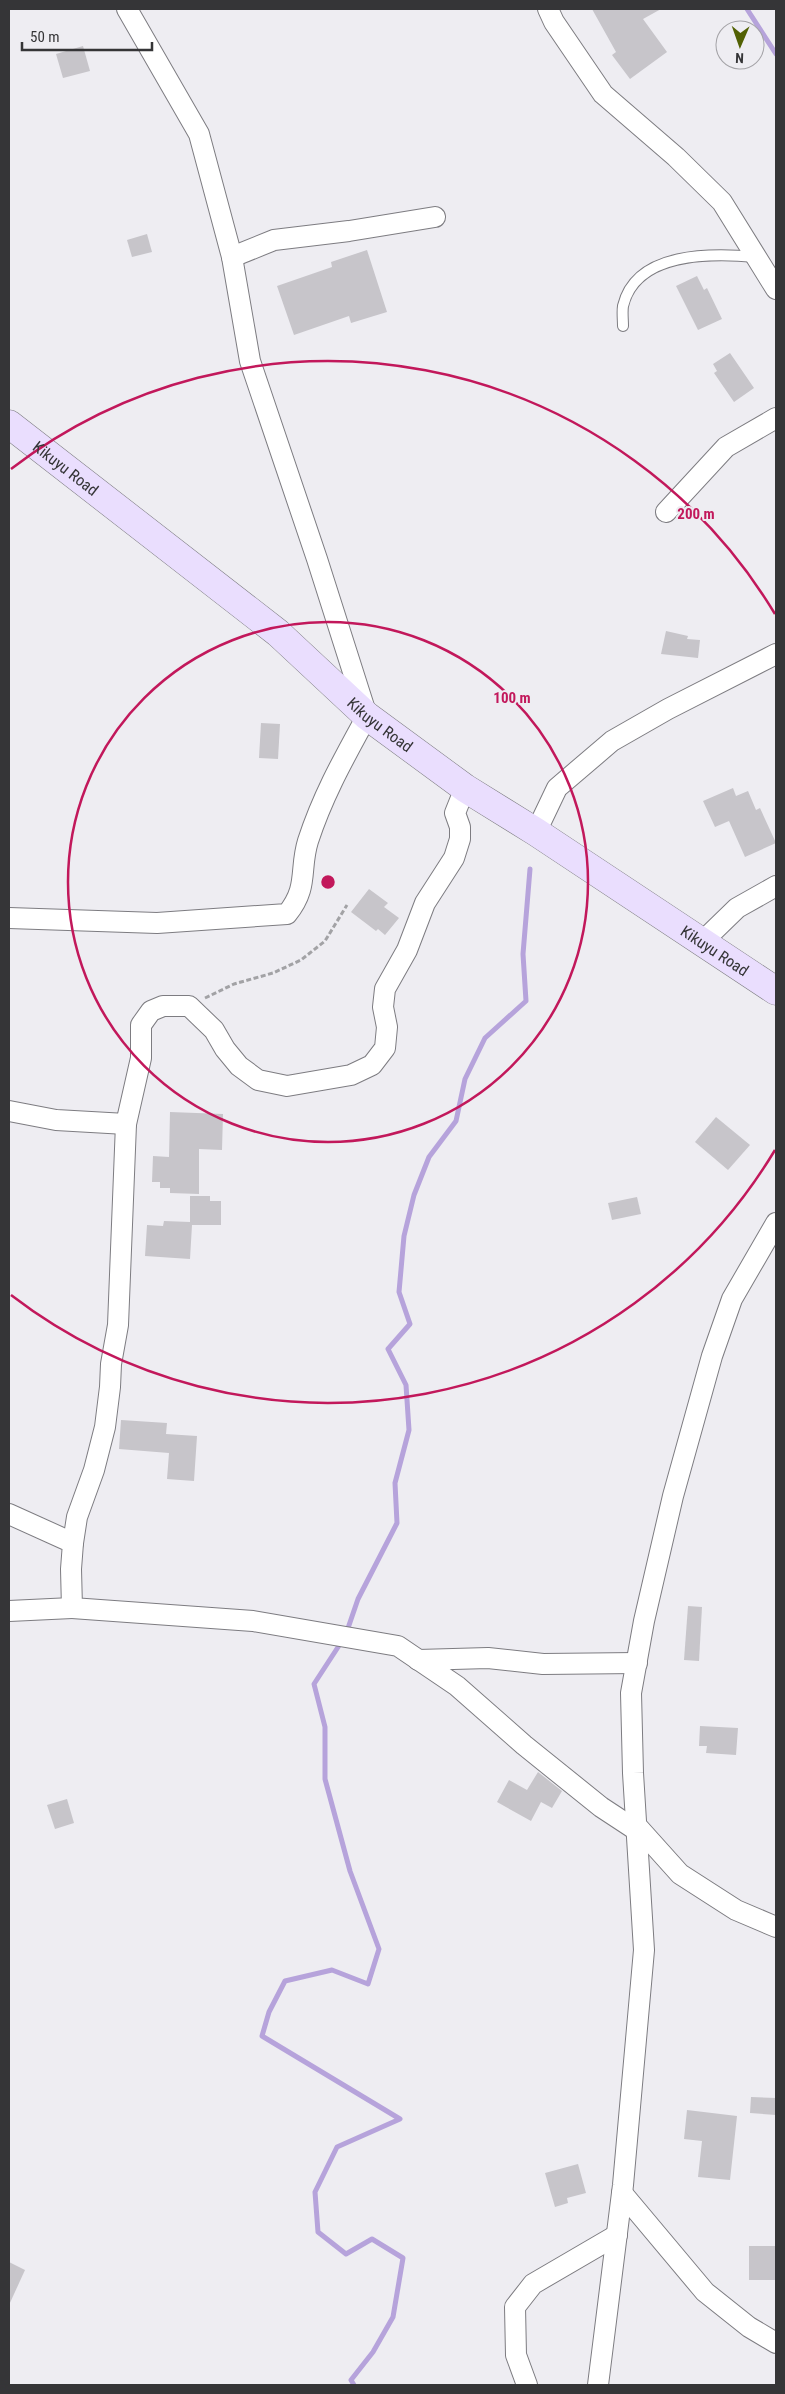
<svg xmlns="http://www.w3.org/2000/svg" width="785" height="2394" viewBox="0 0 785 2394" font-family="'Roboto Condensed',sans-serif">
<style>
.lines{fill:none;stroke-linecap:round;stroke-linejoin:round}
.stream{stroke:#b6a3db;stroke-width:5}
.building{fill:#c7c5ca}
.service-casing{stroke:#7d7c81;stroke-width:12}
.minor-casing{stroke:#7d7c81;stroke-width:22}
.secondary-casing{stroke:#7d7c81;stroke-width:29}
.path{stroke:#a2a2a5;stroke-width:3;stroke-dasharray:5 2.5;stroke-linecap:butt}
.service{stroke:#fff;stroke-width:10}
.minor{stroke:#fff;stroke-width:20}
.secondary{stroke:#eadefe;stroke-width:28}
.ring{fill:none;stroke:#c2185b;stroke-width:2.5}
.labels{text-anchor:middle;stroke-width:4;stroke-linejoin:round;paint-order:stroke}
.street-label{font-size:16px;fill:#353537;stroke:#eeedf2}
.centre{fill:#c2185b;stroke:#eeedf2;stroke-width:2.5}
.ring-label{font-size:15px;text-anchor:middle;font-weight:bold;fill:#c2185b;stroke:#eeedf2;stroke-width:4;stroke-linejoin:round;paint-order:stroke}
</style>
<rect width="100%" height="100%" fill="#eeedf2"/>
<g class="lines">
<!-- stream -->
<g class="stream">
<path d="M747,9l29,45"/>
<path d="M346,1634l12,-35 39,-76 -2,-40 14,-53 -3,-45 -18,-36 22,-25 -11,-32 5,-56 10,-41 15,-38 27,-36 9,-42 20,-41 41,-37 -3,-47 7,-85"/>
<path d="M342,1641l-28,43 11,43v52l25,92 29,78 -11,35 -36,-14 -47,11 -16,31 -7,24 138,83 -63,28 -22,45 3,40 28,22 26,-15 31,19 -10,59 -20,35 -22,28 3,5"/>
</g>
</g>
<!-- building -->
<g class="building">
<path d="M592,9h69l-18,10 24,33 -37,27 -18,-24 4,-3z"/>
<path d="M83,46l7,25 -27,7 -7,-24z"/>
<path d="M147,234l5,18 -20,5 -5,-17z"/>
<path d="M367,250l20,62 -36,11 -2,-7 -55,19 -17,-49 55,-19 -1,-5z"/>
<path d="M697,276l7,14 3,-2 15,31 -24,11 -22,-44z"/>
<path d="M730,353l24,35 -20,14 -20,-29 3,-2 -4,-7z"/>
<path d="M666,631l22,5 -1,3 13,1 -2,18 -37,-4z"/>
<path d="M261,723l19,1 -2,35 -19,-1z"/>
<path d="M733,788l3,8 12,-5 8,19 4,-2 16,35 -31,14 -16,-36 -14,6 -12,-26z"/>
<path d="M369,889l19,14 -4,4 15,11 -14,17 -7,-6 -2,2 -25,-19z"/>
<path d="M170,1112l53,2 -1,36 -23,-1v45l-29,-1v-5h-10v-6h-8l1,-26 16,1z"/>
<path d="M716,1117l34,28 -22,25 -33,-28z"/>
<path d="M190,1196h20v5h11v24h-29l-2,34 -45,-3 2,-31 16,1 1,-5 26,1z"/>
<path d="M637,1197l4,17 -29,6 -4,-17z"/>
<path d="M121,1420l46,3 -1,11 31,2 -3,45 -27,-2 2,-26 -50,-4z"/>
<path d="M688,1606l14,1 -3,54 -15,-1z"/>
<path d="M700,1726l38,2 -2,27 -30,-2 1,-7h-8z"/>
<path d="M538,1772l24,19 -10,17 -11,-6 -10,19 -34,-19 12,-22 18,10z"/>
<path d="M67,1799l7,24 -19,6 -8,-24z"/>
<path d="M751,2097l25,1v17l-26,-2z"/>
<path d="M687,2110l50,6 -7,64 -32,-3 4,-36 -18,-2z"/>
<path d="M578,2164l8,29 -19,5 1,5 -13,4 -10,-34z"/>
<rect x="749" y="2246" width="27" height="34"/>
<path d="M9,2262l16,8 -16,35z"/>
</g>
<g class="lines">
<!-- service casing -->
<g class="service-casing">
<path id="service" d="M623,326c0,-6 -1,-14 0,-20 13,-55 89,-53 133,-49"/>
</g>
<!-- minor casing -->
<g class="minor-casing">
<g id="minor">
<path d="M548,9l6,13 49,72 73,63 46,45 54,87"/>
<path d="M232,257l42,-17 75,-9 86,-14"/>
<path d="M666,512l60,-65 50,-29"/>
<path d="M536,832l21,-44 55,-47 56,-32 108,-55"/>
<path d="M9,918l148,5 130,-9c22,-27 12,-44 21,-73 15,-46 36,-83 59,-125l-50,-157 -67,-198 -18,-104 -33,-123 -72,-125"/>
<path d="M702,942l35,-34 39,-22"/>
<path d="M9,1111l47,9 70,4"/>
<path d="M9,1514l64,29 -2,26 1,39 181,13 145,25 59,40 67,59 77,62 35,23"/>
<path d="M73,1543l4,-26 17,-47 11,-43 5,-40 1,-23 7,-39 8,-201 15,-66v-33l10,-14 12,-5h26l25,24 11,19 14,17 19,14 29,6 64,-11 21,-10 13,-17 2,-21 -4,-20 2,-18 22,-39 18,-47 29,-45 6,-19v-12l-5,-14 10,-25"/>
<path d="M9,1611l63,-3"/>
<path d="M418,1660l70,-2 55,6 94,-1"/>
<path d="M636,1825l44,49 56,36 40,17"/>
<path d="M622,2193l83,99 44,35 27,16"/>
<path d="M527,2385l-11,-30 -1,-48 18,-23 84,-49"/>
<path d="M598,2385l25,-200 21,-235 -11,-177 -2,-80 13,-72 29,-125 39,-140 20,-57 44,-76"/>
</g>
</g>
<!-- secondary casing -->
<g class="secondary-casing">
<g id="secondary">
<path id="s1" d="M9,424l269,209 89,83 98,72 71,44 240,159"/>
</g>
</g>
<!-- path -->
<path class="path" d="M205,998l29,-14 39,-11 28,-13 24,-19 22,-36"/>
<!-- service -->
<use href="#service" class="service"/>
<!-- minor -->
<use href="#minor" class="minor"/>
<!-- secondary -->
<use href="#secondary" class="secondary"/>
</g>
<!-- distance rings -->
<g class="ring">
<circle cx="328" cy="882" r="260"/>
<path d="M775 1150A521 521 0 0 1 11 1295M11 469A521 521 0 0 1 775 614"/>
</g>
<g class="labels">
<!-- street labels -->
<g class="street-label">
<text dy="6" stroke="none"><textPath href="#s1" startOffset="72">Kikuyu Road</textPath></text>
<text dy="6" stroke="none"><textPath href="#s1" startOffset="478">Kikuyu Road</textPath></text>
<text dy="6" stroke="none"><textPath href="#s1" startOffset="882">Kikuyu Road</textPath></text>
</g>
</g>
<circle cx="328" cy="882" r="8" class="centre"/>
<g class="ring-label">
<text x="696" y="519">200 m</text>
<text x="512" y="703">100 m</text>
</g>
<!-- border -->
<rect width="785" height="2394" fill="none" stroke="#353537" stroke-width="20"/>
<!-- north arrow -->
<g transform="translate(740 45) rotate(182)"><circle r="24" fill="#eeedf2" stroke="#a4a3a7"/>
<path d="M0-4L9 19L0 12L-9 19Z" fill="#526104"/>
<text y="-8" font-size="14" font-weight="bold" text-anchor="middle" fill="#353537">N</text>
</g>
<!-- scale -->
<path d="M22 42v8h130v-8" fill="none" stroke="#353537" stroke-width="2.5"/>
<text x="30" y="42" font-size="15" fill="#353537" stroke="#eeedf2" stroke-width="4" paint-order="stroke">50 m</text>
</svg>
